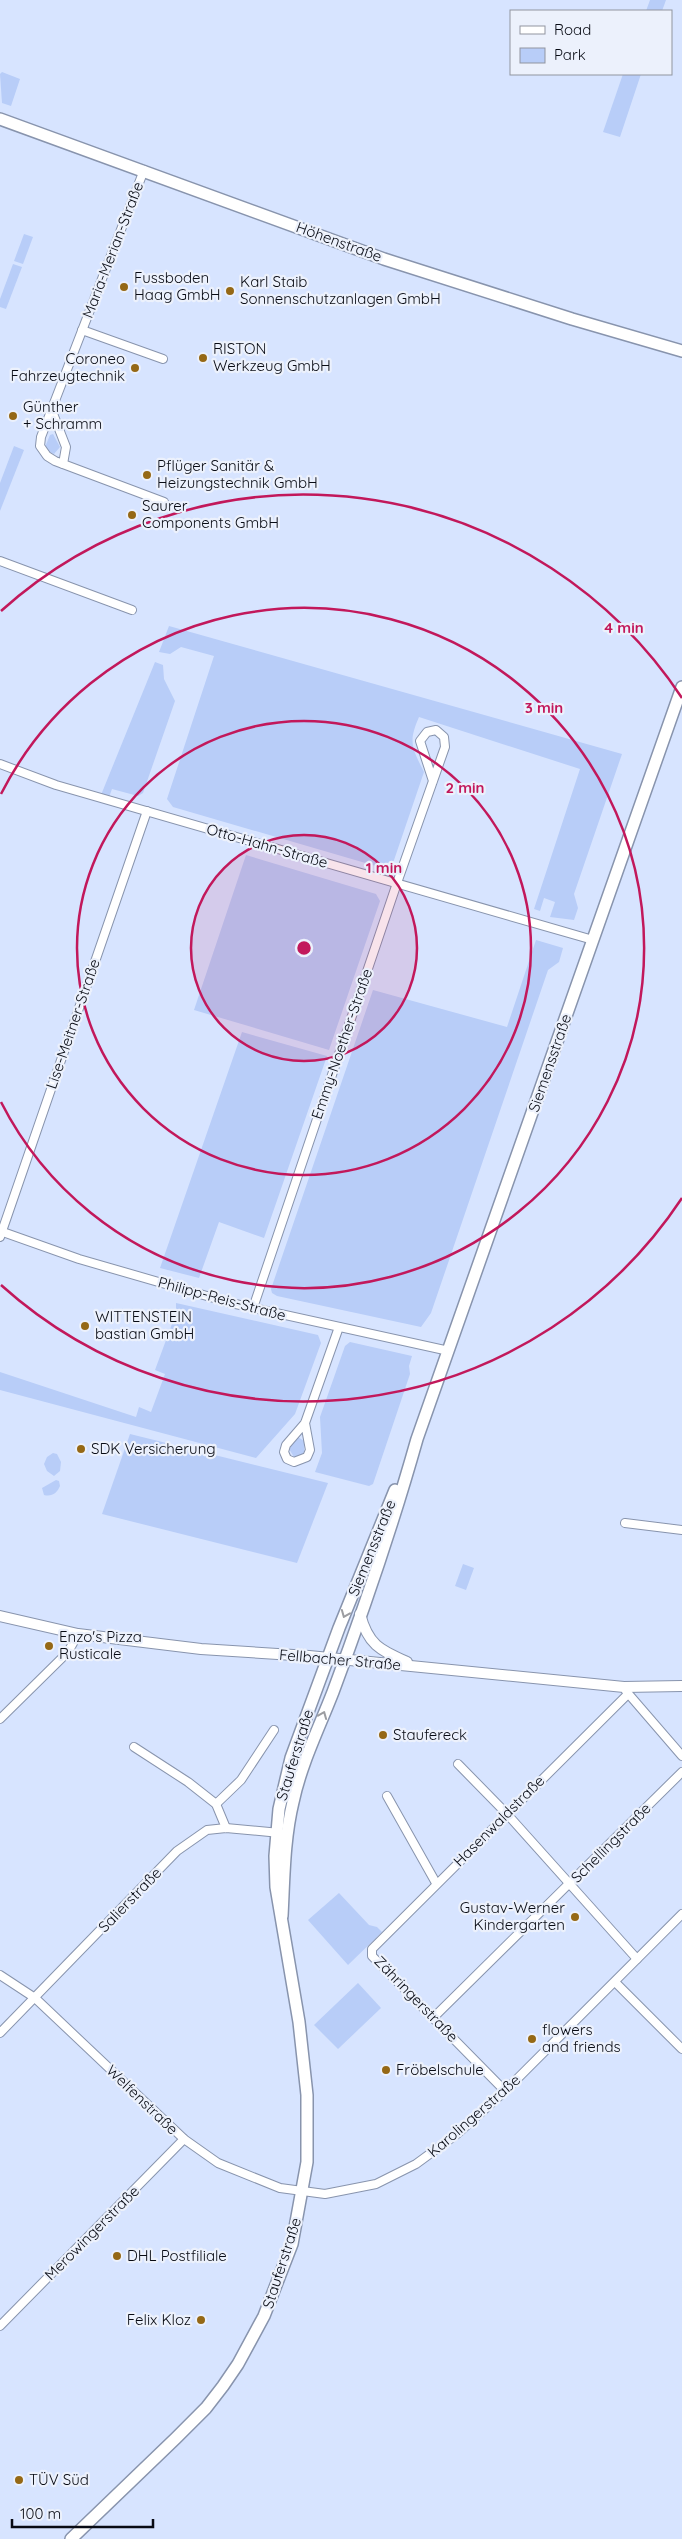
<svg xmlns="http://www.w3.org/2000/svg" width="682" height="2539" viewBox="0 0 682 2539" font-family="Quicksand,sans-serif">
<style>
.green{fill:#b8cdf8}
.lines{fill:none;stroke-linecap:round;stroke-linejoin:round}
.minor-casing{stroke:#8894ad;stroke-width:10}
.tertiary-casing{stroke:#8894ad;stroke-width:12}
.secondary-casing{stroke:#8894ad;stroke-width:14}
.minor{stroke:#fff;stroke-width:8}
.tertiary{stroke:#fff;stroke-width:10}
.secondary{stroke:#fff;stroke-width:11}
.oneway{stroke:#9c9da1}
.ring{fill:none;stroke:#c2185b;stroke-width:2.5}
.poi-dot{fill:#956815;stroke:#ecf1fc;stroke-width:2}
.labels{text-anchor:middle;stroke-width:4.5;stroke-linejoin:round;paint-order:stroke}
.street-label{font-size:15px;fill:#080b14;stroke:#ecf1fc}
.poi-label{font-size:15px;fill:#080b14;stroke:#ecf1fc;text-anchor:start}
.centre{fill:#c2185b;stroke:#ecf1fc;stroke-width:2.5}
.ring-label{font-size:15px;text-anchor:middle;font-weight:bold;fill:#c2185b;stroke:#ecf1fc;stroke-width:4.5;stroke-linejoin:round;paint-order:stroke}
</style>
<rect width="100%" height="100%" fill="#d7e4ff"/>
<!-- green -->
<g class="green">
<path d="M650,0h16l-4,11h-16z"/>
<path d="M2,72l18,7 -9,27 -9,-3 -2,-29z"/>
<path d="M623,74h18l-21,63 -17,-5z"/>
<path d="M24,234l9,3 -10,27 -9,-3z"/>
<path d="M13,264l9,3 -16,42 -6,-2v-8z"/>
<path d="M53,434l7,13 -6,7 -7,-3 -2,-4 5,-12z"/>
<path d="M14,446l10,4 -24,61v-28z"/>
<path d="M169,626l453,128 -48,140 4,14 -4,12 -24,-3 5,-15 -11,-4 -4,13 -6,-2 46,-140 -161,-52c-11,25 -7,31 5,55l-32,94 -6,3 -213,-62 -6,-8 47,-143 -33,-9 -11,7 -11,-2z"/>
<path d="M155,662l8,3 1,14 11,22 -32,92 -5,3 -26,-7 -3,8 -8,-2z"/>
<path d="M246,855l130,39 4,7 -51,149 -135,-40z"/>
<path d="M536,940l27,8 -4,14 -11,8 -117,343 -10,14 -144,-31 -5,-3 -1,-4 102,-299 134,37z"/>
<path d="M242,1032l85,24 -63,182 -45,-16 -20,56 -39,-10z"/>
<path d="M176,1303l142,32 3,8 -26,71 -39,44 -256,-68v-18l136,45 3,-10 12,5 14,-38 -10,-4 21,-57z"/>
<path d="M350,1342l62,14 -3,10 1,8 -37,110 -4,2 -54,-14 7,-19 -2,-36 25,-71z"/>
<path d="M130,1434l198,49 -31,80 -195,-49z"/>
<path d="M298,1437l6,4v11l-3,4 -7,1 -5,-8z"/>
<path d="M53,1453l4,1 4,8 -1,9 -6,5 -7,-5 -3,-7 3,-7z"/>
<path d="M56,1480l3,1 1,5c-3,7 -8,11 -16,9l-2,-7z"/>
<path d="M463,1564l11,4 -8,22 -11,-4z"/>
<path d="M339,1893l30,32 8,2 5,5 -34,33 -40,-45z"/>
<path d="M358,1983l23,25 -43,41 -24,-24z"/>
</g>
<g class="lines">
<!-- minor casing -->
<g class="minor-casing">
<g id="minor">
<path d="M144,170l-103,267 -1,9 7,10 8,5 109,41"/>
<path d="M82,330l81,29"/>
<path d="M52,411l14,36 -3,17"/>
<path d="M0,561l132,49"/>
<path d="M0,764l56,21 537,155"/>
<path d="M0,1231l79,28 152,44 218,48"/>
<path d="M0,1237l147,-426"/>
<path d="M253,1308l144,-425 48,-136 -1,-10 -8,-7 -9,2 -7,9 13,40"/>
<path d="M305,1423l5,27 -3,7 -13,5 -7,-3 -3,-7 2,-7 19,-22 34,-96"/>
<path d="M625,1523l57,7"/>
<path d="M626,1691l56,65"/>
<path d="M0,1719l68,-67 10,-18"/>
<path d="M134,1747l54,35 28,22 10,24"/>
<path d="M458,1764l49,50 130,145"/>
<path d="M387,1796l49,87"/>
<path d="M216,1804l25,-24 33,-50"/>
<path d="M0,1975l35,23 149,141 34,24 62,25 45,6 51,-10 40,-20 41,-30 48,-43 177,-177"/>
<path d="M615,1982l67,67"/>
<path d="M433,2018l249,-246"/>
<path d="M0,2033l177,-182 30,-21 19,-2 54,5"/>
<path d="M505,2091l-133,-135v-7l256,-255"/>
<path d="M0,2326l184,-187"/>
</g>
</g>
<!-- tertiary casing -->
<g class="tertiary-casing">
<g id="tertiary">
<path d="M360,1614c8,31 20,36 47,48"/>
<path d="M0,1616l78,18 123,15 108,7 315,31 58,-1"/>
</g>
</g>
<!-- secondary casing -->
<g class="secondary-casing">
<g id="secondary">
<path d="M0,119l384,140 188,60 110,32"/>
<path d="M282,1916c2,-38 2,-77 11,-114 8,-38 26,-74 40,-110 31,-83 60,-168 84,-253l265,-752"/>
<path d="M71,2539l105,-101 30,-30 17,-22 15,-22 26,-48 28,-72 15,-82v-67l-8,-73 -23,-135 -1,-31 4,-47 12,-51 48,-130 56,-138"/>
</g>
</g>
<!-- minor -->
<use href="#minor" class="minor"/>
<!-- tertiary -->
<use href="#tertiary" class="tertiary"/>
<!-- secondary -->
<use href="#secondary" class="secondary"/>
</g>
<!-- one-way arrows -->
<defs><path id="oneway-chevron" d="M-2-3.5L2.5 0L-2 3.5" fill="none" stroke-width="1.6" stroke-linecap="round" stroke-linejoin="round" transform="scale(1.25)"/></defs>
<g class="oneway">
<use href="#oneway-chevron" transform="translate(345 1614) rotate(112)"/>
<use href="#oneway-chevron" transform="translate(323 1715) rotate(-68)"/>
</g>
<!-- distance rings -->
<circle cx="304" cy="948" r="113" fill="#c2185b" fill-opacity=".12"/>
<g class="ring">
<circle cx="304" cy="948" r="113"/>
<circle cx="304" cy="948" r="227"/>
<path d="M1 794A340 340 0 1 1 1 1102"/>
<path d="M682 1198A453 453 0 0 1 1 1285M1 611A453 453 0 0 1 682 698"/>
</g>
<!-- markers -->
<g class="poi-dot">
<circle cx="124" cy="287" r="5"/>
<circle cx="230" cy="291" r="5"/>
<circle cx="203" cy="358" r="5"/>
<circle cx="135" cy="368" r="5"/>
<circle cx="13" cy="416" r="5"/>
<circle cx="147" cy="475" r="5"/>
<circle cx="132" cy="515" r="5"/>
<circle cx="85" cy="1326" r="5"/>
<circle cx="81" cy="1449" r="5"/>
<circle cx="49" cy="1646" r="5"/>
<circle cx="383" cy="1735" r="5"/>
<circle cx="575" cy="1917" r="5"/>
<circle cx="532" cy="2039" r="5"/>
<circle cx="386" cy="2070" r="5"/>
<circle cx="117" cy="2256" r="5"/>
<circle cx="201" cy="2320" r="5"/>
<circle cx="19" cy="2480" r="5"/>
</g>
<g class="labels">
<!-- street labels -->
<g class="street-label">
<text transform="translate(339 242) rotate(20)" y="5">Höhenstraße</text>
<text transform="translate(113 250) rotate(-69)" y="5">Maria-Merian-Straße</text>
<text transform="translate(267 846) rotate(16)" y="5">Otto-Hahn-Straße</text>
<text transform="translate(73 1024) rotate(-71)" y="5">Lise-Meitner-Straße</text>
<text transform="translate(342 1044) rotate(-71)" y="5">Emmy-Noether-Straße</text>
<text transform="translate(550 1063) rotate(-71)" y="5">Siemensstraße</text>
<text transform="translate(222 1299) rotate(15)" y="5">Philipp-Reis-Straße</text>
<text transform="translate(372 1548) rotate(-68)" y="5">Siemensstraße</text>
<text transform="translate(340 1660) rotate(5)" y="5">Fellbacher Straße</text>
<text transform="translate(295 1755) rotate(-73)" y="5">Stauferstraße</text>
<text transform="translate(499 1821) rotate(-45)" y="5">Hasenwaldstraße</text>
<text transform="translate(611 1843) rotate(-45)" y="5">Schellingstraße</text>
<text transform="translate(130 1900) rotate(-46)" y="5">Salierstraße</text>
<text transform="translate(416 1999) rotate(46)" y="5">Zähringerstraße</text>
<text transform="translate(142 2100) rotate(44)" y="5">Welfenstraße</text>
<text transform="translate(474 2116) rotate(-41)" y="5">Karolingerstraße</text>
<text transform="translate(92 2233) rotate(-45)" y="5">Merowingerstraße</text>
<text transform="translate(282 2263) rotate(-72)" y="5">Stauferstraße</text>
</g>
<!-- poi labels -->
<g class="poi-label">
<text x="134" y="283">Fussboden<tspan x="134" dy="17">Haag GmbH</tspan></text>
<text x="240" y="287">Karl Staib<tspan x="240" dy="17">Sonnenschutzanlagen GmbH</tspan></text>
<text x="213" y="354">RISTON<tspan x="213" dy="17">Werkzeug GmbH</tspan></text>
<text x="125" y="364" text-anchor="end">Coroneo<tspan x="125" dy="17">Fahrzeugtechnik</tspan></text>
<text x="23" y="412">Günther<tspan x="23" dy="17">+ Schramm</tspan></text>
<text x="157" y="471">Pflüger Sanitär &amp;<tspan x="157" dy="17">Heizungstechnik GmbH</tspan></text>
<text x="142" y="511">Saurer<tspan x="142" dy="17">Components GmbH</tspan></text>
<text x="95" y="1322">WITTENSTEIN<tspan x="95" dy="17">bastian GmbH</tspan></text>
<text x="91" y="1454">SDK Versicherung</text>
<text x="59" y="1642">Enzo's Pizza<tspan x="59" dy="17">Rusticale</tspan></text>
<text x="393" y="1740">Staufereck</text>
<text x="565" y="1913" text-anchor="end">Gustav-Werner<tspan x="565" dy="17">Kindergarten</tspan></text>
<text x="542" y="2035">flowers<tspan x="542" dy="17">and friends</tspan></text>
<text x="396" y="2075">Fröbelschule</text>
<text x="127" y="2261">DHL Postfiliale</text>
<text x="191" y="2325" text-anchor="end">Felix Kloz</text>
<text x="29" y="2485">TÜV Süd</text>
</g>
</g>
<circle cx="304" cy="948" r="8" class="centre"/>
<g class="ring-label">
<text x="624" y="633">4 min</text>
<text x="544" y="713">3 min</text>
<text x="465" y="793">2 min</text>
<text x="384" y="873">1 min</text>
</g>
<!-- legend -->
<rect x="510" y="10" width="162" height="65" fill="#ecf1fc" stroke="#91959f"/>
<rect x="520" y="26" width="25" height="8" fill="#ffffff" stroke="#91959f"/>
<text x="554" y="35" font-size="15" fill="#080b14">Road</text>
<rect x="520" y="48" width="25" height="15" fill="#b8cdf8" stroke="#91959f"/>
<text x="554" y="60" font-size="15" fill="#080b14">Park</text>
<!-- scale -->
<path d="M12 2519v8h141v-8" fill="none" stroke="#080b14" stroke-width="2.5"/>
<text x="20" y="2519" font-size="15" fill="#080b14" stroke="#ecf1fc" stroke-width="4" paint-order="stroke">100 m</text>
</svg>
